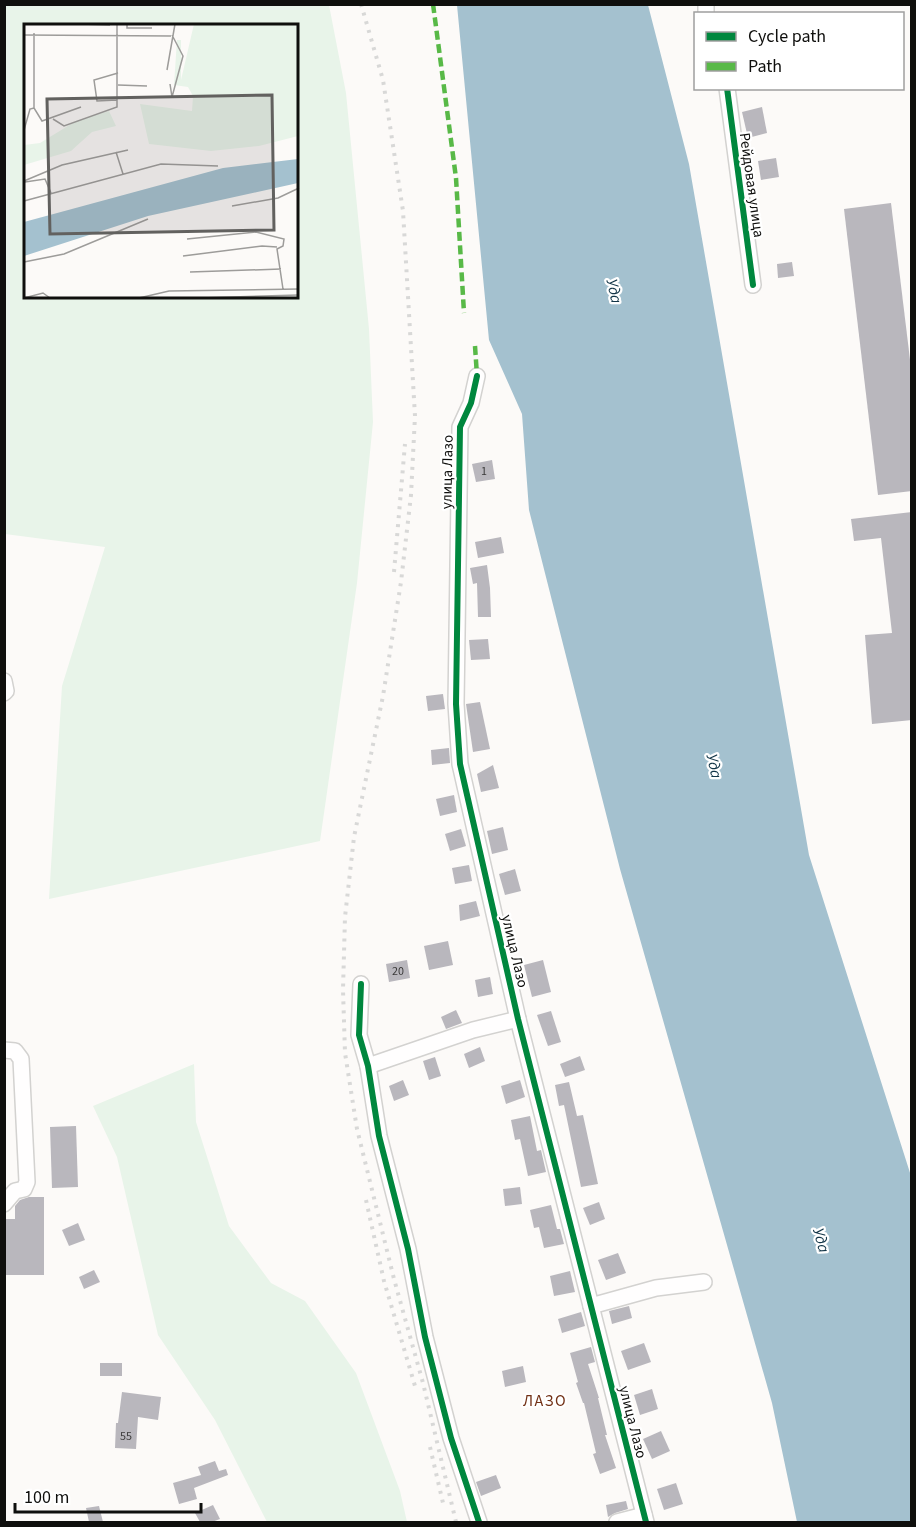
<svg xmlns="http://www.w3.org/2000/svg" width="916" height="1527" viewBox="0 0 916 1527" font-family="'Source Sans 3',sans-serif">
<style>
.green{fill:#e8f4e9;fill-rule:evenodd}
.water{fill:#a4c1cf}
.building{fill:#b9b7bd}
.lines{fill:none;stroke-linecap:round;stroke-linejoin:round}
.minor-casing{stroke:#d3d2d0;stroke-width:18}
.minor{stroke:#fffefe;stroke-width:15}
.rail{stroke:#d8d8d7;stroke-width:4;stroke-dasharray:3 6;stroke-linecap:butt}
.quiet{stroke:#58b947;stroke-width:4.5;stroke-dasharray:9 4.5;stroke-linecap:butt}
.cycleway-casing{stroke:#fff;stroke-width:10}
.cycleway{stroke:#00873e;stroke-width:6}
.labels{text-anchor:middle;stroke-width:4.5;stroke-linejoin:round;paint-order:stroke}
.number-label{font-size:12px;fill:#3a3939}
.street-label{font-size:15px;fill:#0f0f0d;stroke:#fff}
.water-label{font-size:16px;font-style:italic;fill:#123547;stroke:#fff}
.neighbourhood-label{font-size:16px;letter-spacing:1.5px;fill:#723116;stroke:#fff}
.inset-road{fill:none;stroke:#9d9c9a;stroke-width:1.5}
.view{fill:#62615f;fill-opacity:0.15;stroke:#62615f;stroke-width:3}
.inset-edge{fill:none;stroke:#0f0f0d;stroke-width:3}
</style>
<rect width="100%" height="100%" fill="#fcfaf8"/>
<!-- green -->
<g class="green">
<path d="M5,4l324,1 17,88 23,236 4,93 -16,161 -37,258 -271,58 13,-213 43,-139 -100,-13zM26,26h271v271h-271z"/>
<path d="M194,1064l2,58 33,104 42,57 34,18 51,72 44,118 7,31h-140l-52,-102 -57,-85 -41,-178 -24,-51z"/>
</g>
<!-- water -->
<path class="water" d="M457,5h191l41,159 120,691 102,321v346h-114l-25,-119 -152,-534 -91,-359 -7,-96 -33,-74z"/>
<!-- building -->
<g class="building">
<path d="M762,107l5,26 -19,5 -6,-26z"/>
<path d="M776,158l3,19 -18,3 -3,-19z"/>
<path d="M891,203l21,173v115l-34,4 -34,-286z"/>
<path d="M792,262l2,14 -16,2 -1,-14z"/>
<path d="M492,460l3,19 -19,3 -4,-18z"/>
<path d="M912,512v208l-40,4 -7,-89 27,-2 -11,-95 -27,3 -3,-22z"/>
<path d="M501,537l3,16 -26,5 -3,-16z"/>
<path d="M487,565l3,23 1,29h-13l-1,-34 -4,1 -3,-16z"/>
<path d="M488,639l2,20 -19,1 -2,-20z"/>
<path d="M443,694l2,15 -17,2 -2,-15z"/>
<path d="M480,702l10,47 -17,3 -7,-48z"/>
<path d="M449,748l1,15 -18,2 -1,-15z"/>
<path d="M493,765l6,23 -18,4 -4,-18z"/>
<path d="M454,795l3,17 -17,4 -4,-17z"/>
<path d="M503,827l5,23 -16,4 -5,-23z"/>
<path d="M461,829l5,17 -16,5 -5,-17z"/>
<path d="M469,865l3,16 -17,3 -3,-16z"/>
<path d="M515,869l6,22 -16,4 -6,-21z"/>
<path d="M476,901l4,15 -20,5 -1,-16z"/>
<path d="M448,941l5,24 -24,5 -5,-24z"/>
<path d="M407,960l3,18 -21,4 -3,-18z"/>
<path d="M543,960l8,32 -19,5 -8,-32z"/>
<path d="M490,977l3,17 -15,3 -3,-17z"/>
<path d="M456,1010l6,13 -16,6 -5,-12z"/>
<path d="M551,1011l10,31 -13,4 -11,-31z"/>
<path d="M480,1047l5,14 -16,7 -5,-14z"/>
<path d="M580,1056l5,14 -20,7 -5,-13z"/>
<path d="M435,1057l6,19 -12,4 -6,-19z"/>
<path d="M403,1080l6,15 -15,6 -5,-15z"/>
<path d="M520,1080l5,17 -19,7 -5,-18z"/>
<path d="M569,1082l8,34 6,-1 15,69 -17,3 -17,-82 -5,1 -4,-21z"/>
<path d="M530,1116l7,35 4,-1 5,22 -18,4 -8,-37 -5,1 -4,-20z"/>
<path d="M76,1126l2,61 -26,1 -2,-61z"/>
<path d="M520,1187l2,17 -17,2 -2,-17z"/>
<path d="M29,1197h15v78h-40v-56h11v-13l5,-6z"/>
<path d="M599,1202l6,17 -15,6 -7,-17z"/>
<path d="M551,1205l6,24h3l4,15 -20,4 -5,-21 -5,1 -4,-18z"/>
<path d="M78,1223l7,17 -16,6 -7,-16z"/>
<path d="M618,1253l8,20 -20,7 -8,-20z"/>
<path d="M94,1270l6,12 -16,7 -5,-12z"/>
<path d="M570,1271l5,21 -21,4 -4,-20z"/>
<path d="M629,1306l3,12 -20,6 -3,-13z"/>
<path d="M581,1312l4,14 -23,7 -4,-14z"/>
<path d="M644,1343l7,19 -23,8 -7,-19z"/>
<path d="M591,1347l4,15 -7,2 11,34h-1l9,37h-2l11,33 -16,6 -7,-20 3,-1 -12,-50h-1l-7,-20 2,-1 -8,-29z"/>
<rect x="100" y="1363" width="22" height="13"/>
<path d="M523,1366l3,16 -21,5 -3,-16z"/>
<path d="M652,1389l6,20 -18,6 -6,-20z"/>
<path d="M122,1392l39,5 -3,23 -20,-3 -2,32 -21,-1 1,-25h2z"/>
<path d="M661,1431l9,20 -18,8 -9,-20z"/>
<path d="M215,1461l4,10 7,-2 2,6 -34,13 3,11 -18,5 -6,-21 28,-8 -3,-8z"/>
<path d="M496,1475l5,13 -20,8 -5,-14z"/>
<path d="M676,1483l7,21 -19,6 -7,-21z"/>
<path d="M626,1501l2,8 -13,4 -7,4 -2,-12z"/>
<path d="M213,1505l7,14 -8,3h-12l-5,-9z"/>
<path d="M99,1506l4,16h-14l-3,-14z"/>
</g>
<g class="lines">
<!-- minor casing -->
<g class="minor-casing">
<g id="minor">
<path d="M706,4v10"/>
<path d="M727,88l26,197"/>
<path d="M477,376l-6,27 -11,24 -4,277 4,60 58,255 128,503"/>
<path d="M4,681l2,10 -2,2"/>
<path d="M361,984l-2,51 9,31 11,70 29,113 17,88 26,101 28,84"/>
<path d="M4,1050l11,1 6,8 6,123 -3,7 -9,2 -11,13"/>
<path d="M368,1066l105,-36 45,-11"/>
<path d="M591,1306l65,-18 48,-6"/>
<path d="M617,1522l27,-7"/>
</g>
</g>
<!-- minor -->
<use href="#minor" class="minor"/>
<!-- rail -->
<g class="rail">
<path d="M361,4l22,76 20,131 12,205 -4,79 -10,87 -18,114 -29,141 -9,80 -2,73 2,63 12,76 37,150 29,104 33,139"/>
<path d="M394,572l11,-128"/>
<path d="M366,1200l18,81 31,105"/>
<path d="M430,1447l13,56"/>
</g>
<!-- quiet -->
<g class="quiet">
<path d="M433,4l23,174 8,135"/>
<path d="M475,346l2,30"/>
</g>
<!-- cycleway casing -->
<g class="cycleway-casing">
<g id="cycleway">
<path d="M727,88l26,197"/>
<path d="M477,376l-6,27 -11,24 -4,277 4,60 58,255 128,503"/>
<path d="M361,984l-2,51 9,31 11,70 29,113 17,88 26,101 28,84"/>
</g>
</g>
<!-- cycleway -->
<use href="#cycleway" class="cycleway"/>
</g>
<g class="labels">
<!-- number labels -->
<g class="number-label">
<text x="484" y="475">1</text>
<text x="398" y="975">20</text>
<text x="126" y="1440">55</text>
</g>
<!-- street labels -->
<g class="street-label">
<text transform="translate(752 185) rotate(82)" y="5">Рейдовая улица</text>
<text transform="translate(447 472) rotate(-89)" y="5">улица Лазо</text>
<text transform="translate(515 951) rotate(77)" y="5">улица Лазо</text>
<text transform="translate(633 1422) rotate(76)" y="5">улица Лазо</text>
</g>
<!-- water labels -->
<g class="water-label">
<text transform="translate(615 291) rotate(78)" y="6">Уда</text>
<text transform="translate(715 766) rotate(78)" y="6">Уда</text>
<text transform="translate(822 1240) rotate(75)" y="6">Уда</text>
</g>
<!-- neighbourhood labels -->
<g class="neighbourhood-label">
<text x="545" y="1406">ЛАЗО</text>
</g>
</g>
<!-- overview -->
<g transform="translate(24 24)">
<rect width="274" height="274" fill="#fcfaf8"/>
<path d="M170,0h104v112l-39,10 -48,5 -62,-7 -9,-40 52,7 1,-15 -5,-9 -14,-2 3,-45h4v40zM85,87l7,15 -24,6 -21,19 -47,14v-20l16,-2 36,-22z" fill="#e8f4e9"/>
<path d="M274,135v24l-150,33 -124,40v-34l199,-54z" fill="#a4c1cf"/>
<path class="inset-road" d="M57,0l29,1M103,0v4h25M10,9v75l8,13 39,-14M0,11l147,1M143,46l8,-46M146,60l2,13 11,-41 -11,-21M94,61l29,1M93,76l-20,1 -3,-21 24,-7M29,95l11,7 53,-19v-83M0,106l6,-21 4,-1M92,128l7,22M0,157l38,-16 66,-15M1,158l20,-3 6,14M0,177l137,-37 57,2M208,182l46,-8 21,-10M163,215l69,-7 28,7 -1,7 -6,3 6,40M159,232l79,-10 15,1M0,238l40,-8 84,-35M166,248l91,-3M0,274l19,-5 7,5M58,274h31M115,274l30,-7 130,-2M176,274l99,-3"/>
<path class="view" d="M248,71l2,135 -224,4 -3,-135z"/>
<rect width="274" height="274" class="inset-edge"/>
</g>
<!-- border -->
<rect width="916" height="1527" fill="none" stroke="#0f0f0d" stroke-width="12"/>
<!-- legend -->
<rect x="694" y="12" width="210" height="78" fill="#ffffff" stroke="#9f9f9e" stroke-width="1.5"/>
<rect x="706" y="32" width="30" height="9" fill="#00873e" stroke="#9f9f9e" stroke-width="1.5"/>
<text x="748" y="42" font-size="18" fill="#0f0f0d">Cycle path</text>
<rect x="706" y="62" width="30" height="9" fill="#58b947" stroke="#9f9f9e" stroke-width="1.5"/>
<text x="748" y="72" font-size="18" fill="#0f0f0d">Path</text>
<!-- scale -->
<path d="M15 1503v9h186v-9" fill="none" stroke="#0f0f0d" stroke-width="3"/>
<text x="24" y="1503" font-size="18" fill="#0f0f0d" stroke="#ffffff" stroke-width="4.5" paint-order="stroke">100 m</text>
</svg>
